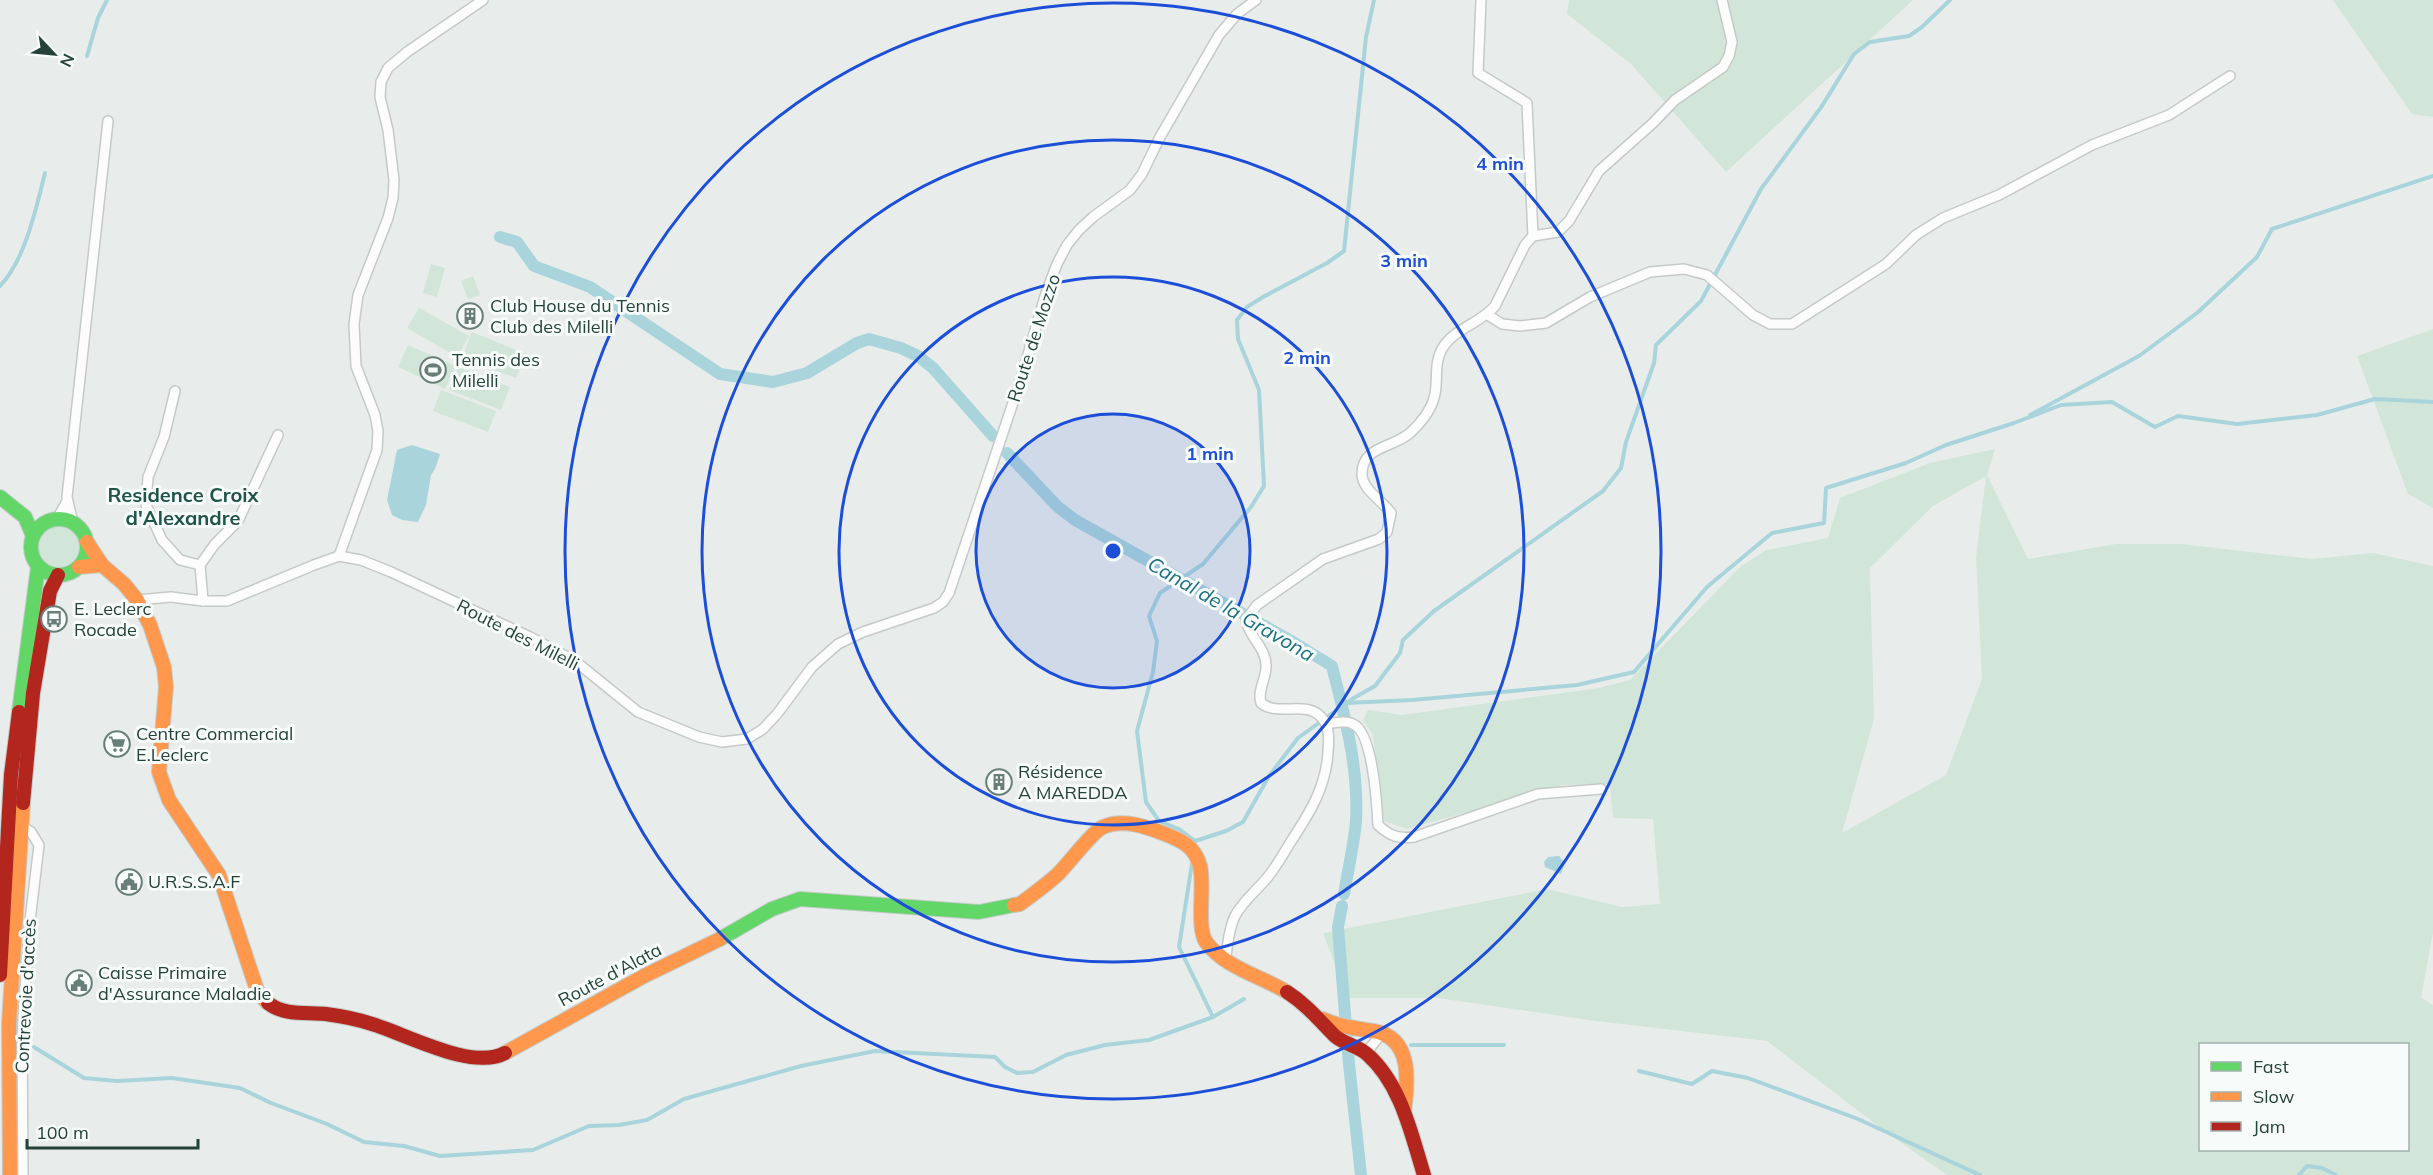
<svg xmlns="http://www.w3.org/2000/svg" width="2433" height="1175" viewBox="0 0 2433 1175" font-family="Mulish,sans-serif">
<style>
.green{fill:#d1e6d8;fill-rule:evenodd}
.water{fill:#a9d4db}
.lines{fill:none;stroke-linecap:round;stroke-linejoin:round}
.stream{stroke:#a9d4db;stroke-width:4}
.canal{stroke:#a9d4db;stroke-width:12}
.street-casing{stroke:#c5cac8;stroke-width:12}
.fast-casing{stroke:#c3cbc8;stroke-width:16}
.slow-casing{stroke:#c3cbc8;stroke-width:16}
.jam-casing{stroke:#c3cbc8;stroke-width:16}
.street{stroke:#fcfcfc;stroke-width:9}
.fast{stroke:#63d668;stroke-width:14}
.slow{stroke:#ff974d;stroke-width:14}
.jam{stroke:#b3261e;stroke-width:14}
.ring{fill:none;stroke:#1d4ed8;stroke-width:3}
.labels{text-anchor:middle;stroke-width:6;stroke-linejoin:round;paint-order:stroke}
.poi-label{font-size:18px;fill:#24423a;stroke:#f7fbf9;text-anchor:start}
.street-label{font-size:18px;fill:#24423a;stroke:#f7fbf9}
.neighbourhood-label{font-size:20px;font-weight:bold;fill:#1f5548;stroke:#f7fbf9}
.water-label{font-size:20px;font-style:italic;fill:#1c6f80;stroke:#f7fbf9}
.centre{fill:#1d4ed8;stroke:#f7fbf9;stroke-width:3}
.ring-label{font-size:18px;text-anchor:middle;font-weight:bold;fill:#1d4ed8;stroke:#f7fbf9;stroke-width:6;stroke-linejoin:round;paint-order:stroke}
</style>
<rect width="100%" height="100%" fill="#e8edeb"/>
<!-- green -->
<g class="green">
<path d="M1569,0h344l-187,172 -94,-107 -65,-51z"/>
<path d="M2333,0h100v117l-21,-3z"/>
<path d="M431,264l14,4 -8,29 -14,-4z"/>
<path d="M473,276l7,19 -12,4 -7,-18z"/>
<path d="M419,308l50,28 -12,21 -50,-29z"/>
<path d="M2433,329v179l-25,-14 -51,-138z"/>
<path d="M472,332l54,22 -10,24 -54,-21z"/>
<path d="M408,345l48,21 -11,23 -47,-22z"/>
<path d="M458,367l52,20 -9,23 -52,-20z"/>
<path d="M441,390l55,21 -8,21 -55,-21z"/>
<path d="M1995,449l-8,26 41,84 88,-15h65l132,15 60,-6 60,13v367l-12,64 12,8v170h-486l-61,-43 -119,-91 -171,-20 -159,-23h-89l-25,-65 224,-44 75,18 38,-3 -7,-85 -40,-1 -3,-34 -47,1 -156,44 -23,-8 -11,-86 -10,-15 5,-10 34,5 197,-27 31,-8 111,-114 26,-16 61,-12 12,-40 90,-35zM1986,476l-10,81 6,122 -36,96 -104,58 32,-114 -4,-151 63,-62zM2200,1044h208v106h-208z"/>
<circle cx="59" cy="547" r="21"/>
</g>
<!-- water -->
<g class="water">
<path d="M412,445l28,9 -5,15 -4,6 -5,30 -8,17 -16,-2 -10,-5 -5,-15 10,-50z"/>
<path d="M1559,856l6,7 -4,11 -16,-7 -1,-5 4,-5z"/>
</g>
<g class="lines">
<!-- stream -->
<g class="stream">
<path d="M87,56l11,-38 9,-18"/>
<path d="M0,286c25,-26 36,-77 45,-113"/>
<path d="M2030,415l109,-59 58,-43 60,-56 15,-28 161,-53"/>
<path d="M1346,703l66,-3 165,-15 57,-13 73,-85 65,-54 52,-10 2,-35 80,-25 40,-18 68,-22 47,-18 51,-3 43,25 23,-11 59,8 80,-9 58,-16 58,3"/>
<path d="M1195,841l31,-10 17,-9 26,-46 29,-38 54,-39 23,-13 25,-33 3,-13 31,-29 169,-120 18,-23 5,-26 28,-79 2,-18 45,-44 60,-112 61,-83 32,-52 16,-12 39,-6 13,-9 28,-27"/>
<path d="M1195,841l-16,-12 -20,-8 -13,-19 -9,-71 16,-59 4,-31 -8,-25 11,-23 43,-29 48,-57 13,-21 -5,-96 -21,-51 -1,-19 10,-13 16,-10 64,-34 17,-12 22,-214 8,-37"/>
<path d="M1193,857l-14,90 34,70"/>
<path d="M1411,1045h93"/>
<path d="M34,1047l50,31 33,3 55,-3 68,10 31,15 56,21 37,18 40,4 36,10 93,-6 56,-24 30,-1 28,-5 37,-21 117,-33 74,-15 120,6 10,10 12,6 16,-1 33,-17 39,-10 44,-5 64,-23 31,-18"/>
<path d="M1639,1071l53,13 20,-13 36,7 110,41 122,56"/>
<path d="M2299,1175l8,-9 15,2 14,7"/>
</g>
<!-- canal -->
<g class="canal">
<path d="M500,237l17,5 17,24 56,21 130,87 53,8 34,-9 50,-30 12,-4 32,9 17,8 15,12 60,68"/>
<path d="M1007,453l51,54 17,13 218,122 39,24c13,51 27,103 24,155 -2,24 -8,49 -12,73"/>
<path d="M1342,906l-4,21 11,137 12,111"/>
</g>
<!-- street casing -->
<g class="street-casing">
<g id="street">
<path d="M1481,0l-3,73 49,30 6,133"/>
<path d="M1488,315l14,9 18,2 26,-3 44,-26 60,-25 34,-3 23,6 46,40 17,9h22l94,-60 30,-29 27,-17 56,-23 93,-50 77,-30 61,-39"/>
<path d="M175,391l-11,46 -16,40 -2,28 16,35 18,20 20,5"/>
<path d="M57,519l10,-18"/>
<path d="M73,523l-6,-26 41,-376"/>
<path d="M339,556l38,-106 1,-19 -3,-16 -19,-49 -2,-42 4,-29 30,-77 5,-20 1,-18 -6,-50 -8,-33 1,-15 7,-14 19,-16 76,-52"/>
<path d="M137,600l34,-3 32,4h24l87,-36 25,-9 22,4 30,12 139,65 45,24 63,51 61,25 23,5 25,-3 16,-10 14,-15 35,-47 26,-23 25,-12 71,-24 9,-6 6,-9 70,-208 27,-92 11,-29 10,-19 12,-15 14,-13 37,-27 12,-16 18,-37 59,-102 18,-21 19,-14"/>
<path d="M203,601l-3,-36 15,-21 23,-23 40,-86"/>
<path d="M1326,724c8,-1 20,-4 27,0 20,8 24,81 25,101 12,11 20,14 36,12l124,-43 63,-5"/>
<path d="M22,826l9,6 8,13 -10,84 -7,108 1,138"/>
<path d="M1225,961c3,-15 3,-31 10,-45 7,-14 22,-26 32,-38 9,-11 16,-23 23,-35 19,-29 36,-55 38,-91 1,-12 2,-26 -7,-35 -15,-17 -43,0 -60,-14 -4,-14 6,-25 5,-38 0,-17 -17,-28 -20,-45l11,-15 66,-46 56,-20 8,-7 4,-19c-8,-12 -29,-23 -29,-39 0,-29 33,-26 49,-42 9,-8 20,-22 23,-34 5,-16 -1,-33 8,-49 12,-21 38,-25 53,-43l30,-61 8,-9 25,-4 11,-11 30,-50 54,-48 22,-23 48,-33 6,-11 3,-14 -10,-42"/>
<path d="M1366,1053l16,-20"/>
</g>
</g>
<!-- fast casing -->
<g class="fast-casing">
<g id="fast">
<path d="M0,497l25,20 8,19"/>
<circle cx="59" cy="547" r="28"/>
<path d="M19,712l19,-145"/>
<path d="M720,939l52,-30 28,-10 179,13 35,-7"/>
</g>
</g>
<!-- slow casing -->
<g class="slow-casing">
<g id="slow">
<path d="M87,542l15,23 22,19 13,16 13,25 14,42 2,20 -7,85 10,28 50,75 39,118 10,10"/>
<path d="M79,567l23,-2"/>
<path d="M1014,905l6,-1c13,-10 28,-20 39,-31 10,-10 34,-42 44,-46 20,-9 44,0 62,7 18,7 30,13 35,32 5,19 -4,61 6,76 19,26 55,34 81,50"/>
<path d="M1323,1019c17,8 32,9 50,12 40,6 35,51 31,81"/>
<path d="M505,1053l139,-77 76,-37"/>
<path d="M10,1175l-1,-152 14,-220"/>
</g>
</g>
<!-- jam casing -->
<g class="jam-casing">
<g id="jam">
<path d="M23,803l10,-110 17,-102 8,-16"/>
<path d="M0,975l11,-200 8,-63"/>
<path d="M1287,992c19,12 32,28 48,44 9,8 23,10 32,18 34,30 44,79 57,121"/>
<path d="M268,1003c16,13 39,9 58,11 15,2 31,5 46,10 34,10 100,47 133,29"/>
</g>
</g>
<!-- street -->
<use href="#street" class="street"/>
<!-- fast -->
<use href="#fast" class="fast"/>
<!-- slow -->
<use href="#slow" class="slow"/>
<!-- jam -->
<use href="#jam" class="jam"/>
</g>
<!-- distance rings -->
<circle cx="1113" cy="551" r="137" fill="#1d4ed8" fill-opacity=".12"/>
<g class="ring">
<circle cx="1113" cy="551" r="137"/>
<circle cx="1113" cy="551" r="274"/>
<circle cx="1113" cy="551" r="411"/>
<circle cx="1113" cy="551" r="548"/>
</g>
<!-- icons -->
<defs>
<g id="building-ring" transform="scale(1.35)"><circle r="9.5" fill="#f7fbf9" stroke="#697e78" stroke-width="1.5"/><path d="M-4-6H4V6H1V3H-1V6H-4ZM-2.5-4.3h1.7v1.8h-1.7ZM.8-4.3h1.7v1.8H.8ZM-2.5-1h1.7V.8h-1.7ZM.8-1h1.7V.8H.8Z" fill="#697e78"/></g>
<g id="stadium-ring" transform="scale(1.35)"><circle r="9.5" fill="#f7fbf9" stroke="#697e78" stroke-width="1.5"/><path d="M0-5a6.5 5 0 1 0 0 10a6.5 5 0 1 0 0-10ZM-3.5-1.8h7v3.6h-7Z" fill="#697e78"/></g>
<g id="bus-ring" transform="scale(1.35)"><circle r="9.5" fill="#f7fbf9" stroke="#697e78" stroke-width="1.5"/><path d="M-5-6H5V4H4V6H2V4H-2V6H-4V4H-5ZM-3.5-4V0h7V-4ZM-3.5 1.2v1.5H-2V1.2ZM2 1.2v1.5H3.5V1.2Z" fill="#697e78"/></g>
<g id="supermarket-ring" transform="scale(1.35)"><circle r="9.5" fill="#f7fbf9" stroke="#697e78" stroke-width="1.5"/><path d="M-6-5.5h2.5l.6 2H6L4.5 2H-2.5L-4.4-4H-6ZM-1.5 3.2a1.3 1.3 0 1 0 .1 0ZM3 3.2a1.3 1.3 0 1 0 .1 0Z" fill="#697e78"/></g>
<g id="civic-ring" transform="scale(1.35)"><circle r="9.5" fill="#f7fbf9" stroke="#697e78" stroke-width="1.5"/><path d="M-.6-6.5H3V-4.5H.6V-3L4-1V1h2V6H-6V1h2V-1L-.6-3ZM-1.2 2.5V6h2.4V2.5Z" fill="#697e78"/></g>
</defs>
<g fill-rule="evenodd">
<use href="#building-ring" x="470" y="316"/>
<use href="#stadium-ring" x="433" y="370"/>
<use href="#bus-ring" x="54" y="619"/>
<use href="#supermarket-ring" x="117" y="744"/>
<use href="#building-ring" x="999" y="782"/>
<use href="#civic-ring" x="129" y="882"/>
<use href="#civic-ring" x="79" y="983"/>
</g>
<g class="labels">
<!-- poi labels -->
<g class="poi-label">
<text x="490" y="312">Club House du Tennis<tspan x="490" dy="21">Club des Milelli</tspan></text>
<text x="452" y="366">Tennis des<tspan x="452" dy="21">Milelli</tspan></text>
<text x="74" y="615">E. Leclerc<tspan x="74" dy="21">Rocade</tspan></text>
<text x="136" y="740">Centre Commercial<tspan x="136" dy="21">E.Leclerc</tspan></text>
<text x="1018" y="778">Résidence<tspan x="1018" dy="21">A MAREDDA</tspan></text>
<text x="148" y="888">U.R.S.S.A.F</text>
<text x="98" y="979">Caisse Primaire<tspan x="98" dy="21">d'Assurance Maladie</tspan></text>
</g>
<!-- street labels -->
<g class="street-label">
<text transform="translate(1034 338) rotate(-72)" y="6">Route de Mozzo</text>
<text transform="translate(518 635) rotate(27)" y="6">Route des Milelli</text>
<text transform="translate(610 975) rotate(-28)" y="6">Route d'Alata</text>
<text transform="translate(26 996) rotate(-87)" y="6">Contrevoie d'accès</text>
</g>
<!-- neighbourhood labels -->
<g class="neighbourhood-label">
<text x="183" y="502">Residence Croix<tspan x="183" dy="23">d'Alexandre</tspan></text>
</g>
<!-- water labels -->
<g class="water-label">
<text transform="translate(1231 609) rotate(30)" y="7">Canal de la Gravona</text>
</g>
</g>
<circle cx="1113" cy="551" r="9" class="centre"/>
<g class="ring-label">
<text x="1500" y="170">4 min</text>
<text x="1404" y="267">3 min</text>
<text x="1307" y="364">2 min</text>
<text x="1210" y="460">1 min</text>
</g>
<!-- legend -->
<rect x="2199" y="1043" width="210" height="108" fill="#f7fbf9" stroke="#a3b1ad" stroke-width="1.5"/>
<rect x="2211" y="1062" width="30" height="9" fill="#63d668" stroke="#a3b1ad" stroke-width="1.5"/>
<text x="2253" y="1073" font-size="18" fill="#24423a">Fast</text>
<rect x="2211" y="1092" width="30" height="9" fill="#ff974d" stroke="#a3b1ad" stroke-width="1.5"/>
<text x="2253" y="1103" font-size="18" fill="#24423a">Slow</text>
<rect x="2211" y="1122" width="30" height="9" fill="#b3261e" stroke="#a3b1ad" stroke-width="1.5"/>
<text x="2253" y="1133" font-size="18" fill="#24423a">Jam</text>
<!-- north arrow -->
<g transform="translate(54 54) rotate(116)" stroke="#f7fbf9" stroke-width="4.5" paint-order="stroke">
<path d="M0-4.5L10 22L0 15L-10 22Z" fill="#24423a"/>
<text y="-9" font-size="16" font-weight="bold" text-anchor="middle" fill="#24423a">N</text>
</g>
<!-- scale -->
<path d="M27 1139v9h171v-9" fill="none" stroke="#24423a" stroke-width="3"/>
<text x="36" y="1139" font-size="18" fill="#24423a" stroke="#f7fbf9" stroke-width="4.5" paint-order="stroke">100 m</text>
</svg>
